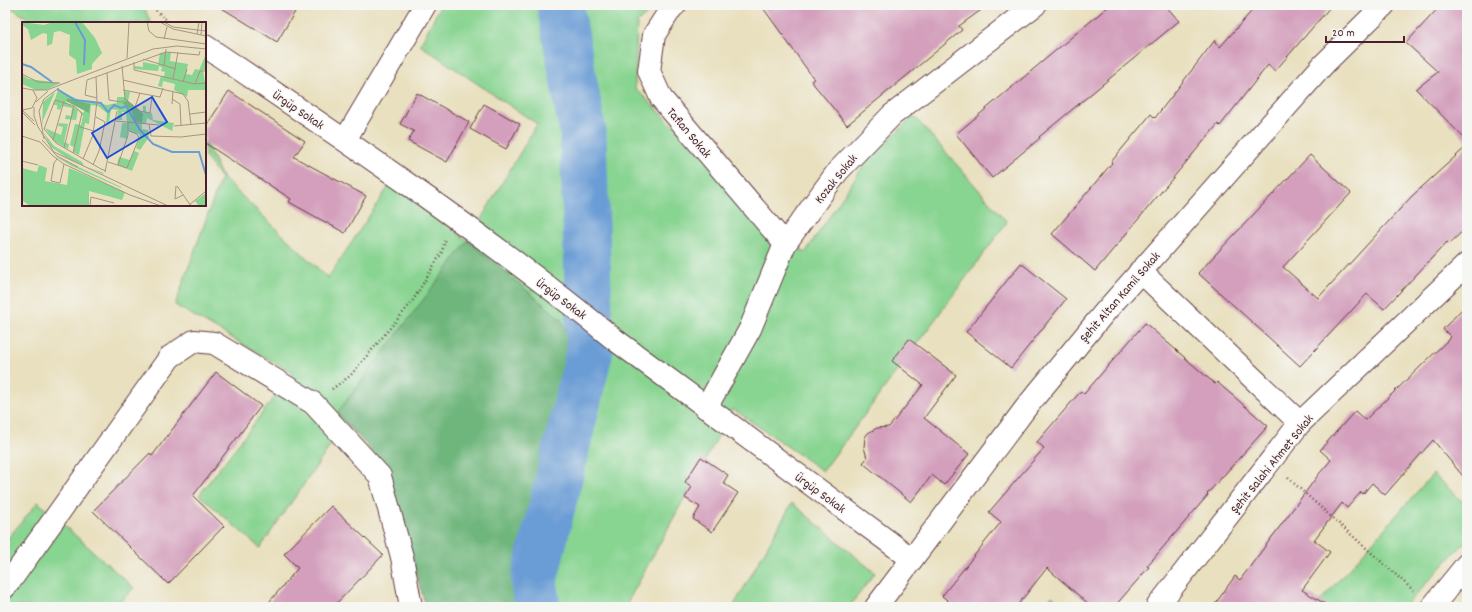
<svg xmlns="http://www.w3.org/2000/svg" width="1472" height="612" viewBox="0 0 1472 612" font-family="Dekko,sans-serif">
<style>
.green{fill:#88d491;stroke:#697a5e}
.forest{fill:#6eb67b;stroke:#5c6a53}
.lines{fill:none;stroke-linecap:round;stroke-linejoin:round}
.river{stroke:#6a9cd5;stroke-width:47}
.building{fill:#d39fbc}
.minor-casing{stroke:#623c41;stroke-width:24}
.path{stroke:#623c41;stroke-width:2.5;stroke-dasharray:1 3;stroke-linecap:butt}
.minor{stroke:#fff;stroke-width:22}
.labels{text-anchor:middle;stroke-width:3;stroke-linejoin:round;paint-order:stroke}
.street-label{font-size:13px;fill:#4a1f2b;stroke:#f6f6f2}
.inset-river{fill:none;stroke:#6a9cd5;stroke-width:2}
.inset-road{fill:none;stroke:#a99384;stroke-width:1}
.view{fill:#1d4ed8;fill-opacity:0.15;stroke:#1d4ed8;stroke-width:2}
.inset-edge{fill:none;stroke:#4a1f2b;stroke-width:2}
</style>
<rect width="100%" height="100%" fill="#f6f6f2"/>
<filter id="ink" filterUnits="userSpaceOnUse"><feTurbulence type="fractalNoise" baseFrequency=".025" numOctaves="2"/><feDisplacementMap in="SourceGraphic" scale="8" xChannelSelector="R" yChannelSelector="G"/><feConvolveMatrix kernelMatrix="1 2 1 2 8 2 1 2 1" color-interpolation-filters="sRGB"/></filter>
<filter id="wash" filterUnits="userSpaceOnUse"><feTurbulence type="fractalNoise" baseFrequency=".012" numOctaves="4" result="noise"/><feDisplacementMap in="SourceGraphic" scale="16" xChannelSelector="R" yChannelSelector="G"/><feGaussianBlur stdDeviation="0.9" result="paint"/><feColorMatrix in="noise" values="0 0 0 0 0 0 0 0 0 0 0 0 0 0 0 0 0 1.4 0 .05"/><feComposite in="paint" operator="in"/></filter>
<g filter="url(#wash)">
<rect width="100%" height="100%" fill="#e9e0bf"/>
<!-- green -->
<g class="green">
<path d="M7,5h136l8,18h-116z"/>
<path d="M441,5h215l-19,18 -2,65 170,165 63,-94 46,-43 93,106 -184,249 -90,-62 -108,198h-102l-2,-19 -175,-165 -86,125 -61,-53 94,-122 -118,-68 46,-127 -16,-22v-15l17,36 106,101 63,-95 77,58 69,-117 -117,-79z"/>
<path d="M1433,474l34,32v34l-63,67h-89z"/>
<path d="M38,502l96,86 -19,19h-110v-65z"/>
<path d="M792,503l83,70 -26,34h-116z"/>
<path d="M1052,596l13,11h-21z"/>
</g>
<!-- forest -->
<path class="forest" d="M468,241l93,78 14,32 -54,237 2,19h-97l-41,-141 -48,-53z"/>
<g class="lines">
<!-- river -->
<path class="river" d="M537,607l-3,-27 56,-230 -7,-217 -23,-128"/>
</g>
<g id="blocks">
<!-- building -->
<g class="building">
<path d="M217,5h82l-22,37z"/>
<path d="M761,5h227l-29,21 3,4 -115,95 -36,-44 3,-2z"/>
<path d="M1110,5h55l14,16 -140,116 1,1 -48,40 -36,-44z"/>
<path d="M1257,5h75l-57,66 -7,-6 -48,61 -2,-2 -123,147 -43,-37 60,-71 -1,-1 40,-48 4,4 60,-78v3l5,4z"/>
<path d="M1441,5h26v136l-51,-52 22,-17 -32,-29z"/>
<path d="M229,91l76,50 -11,16 72,39 -21,37 -56,-31 2,-3 -86,-56v-15z"/>
<path d="M417,93l52,29 -22,40 -39,-21 6,-10 -14,-7z"/>
<path d="M484,104l36,20 -14,25 -36,-20z"/>
<path d="M1467,146v81l-18,17 -2,-2 -63,67 -17,-15 -67,72 -102,-93 112,-118 41,38 -68,74 35,31 94,-102z"/>
<path d="M1021,263l45,36 -55,69 -45,-36z"/>
<path d="M1467,304v177l-34,-41 -48,55 -13,-12 -9,11 -2,-2 -14,16 -5,-5 -28,37 16,12 -28,38 28,17h-117l22,-31 5,4 79,-106 12,-14 -11,-10 35,-39 10,9 86,-83 -8,-8z"/>
<path d="M1145,323l70,61 2,-2 51,44 -61,68 1,1 -61,71 2,1 -35,40h-22l-45,-39 -31,39h-60l-14,-11 59,-74 -12,-10 55,-64 -7,-6 44,-51 3,3z"/>
<path d="M909,339l47,36 -32,43 45,36 -25,31 -12,-10 -21,27 -48,-39 4,-5 -3,-11 1,-10 3,-4 9,-5 12,-1 34,-42 -31,-24z"/>
<path d="M216,372l45,34 -68,90 31,30 -56,58 -75,-73 57,-58 2,3z"/>
<path d="M701,457l27,18 -5,8 15,10 -26,39 -19,-13 7,-12 -15,-9 7,-11 -7,-5z"/>
<path d="M331,506l52,49 -50,52h-68l33,-39 -14,-14z"/>
</g>
</g>
</g>
<g filter="url(#ink)">
<use href="#blocks" fill-opacity="0" stroke="#623c41" stroke-width="1"/>
<g class="lines">
<!-- minor casing -->
<g class="minor-casing">
<g id="minor">
<path d="M675,5l-3,2 -18,28 -5,36 12,27 124,146"/>
<path d="M205,46c139,93 279,187 409,293l298,220"/>
<path d="M345,140l80,-135"/>
<path d="M1140,271l160,152"/>
<path d="M706,408l44,-79 35,-85 53,-73 54,-56 143,-110"/>
<path d="M5,587l5,-6 160,-224 24,-16 20,2 99,60 67,73 22,81 9,50"/>
<path d="M876,607l152,-202 76,-92 220,-249 60,-59"/>
<path d="M1157,607l143,-184 167,-159"/>
<path d="M1432,607l35,-43"/>
</g>
</g>
<!-- path -->
<g class="path">
<path d="M150,5l20,18"/>
<path d="M332,389l18,-13 62,-74 30,-50 3,-12"/>
<path d="M1288,478l126,113"/>
</g>
<!-- minor -->
<use href="#minor" class="minor"/>
</g>
</g>
<g class="labels">
<!-- street labels -->
<g class="street-label">
<text transform="translate(299 109) rotate(34)" y="5">Ürgüp Sokak</text>
<text transform="translate(690 132) rotate(50)" y="5">Taflan Sokak</text>
<text transform="translate(835 178) rotate(-51)" y="5">Kozak Sokak</text>
<text transform="translate(1119 296) rotate(-49)" y="5">Şehit Altan Kamil Sokak</text>
<text transform="translate(562 298) rotate(37)" y="5">Ürgüp Sokak</text>
<text transform="translate(1271 463) rotate(-51)" y="5">Şehit Salahi Ahmet Sokak</text>
<text transform="translate(821 492) rotate(36)" y="5">Ürgüp Sokak</text>
</g>
</g>
<!-- overview -->
<g transform="translate(22 22)">
<rect width="184" height="184" fill="#e9e0bf"/>
<path d="M0,0l22,3 9,-3h29l13,16 7,15 -10,11v5l-15,5 -1,-14 -7,-5 1,-20 -10,-4 -6,1 -2,12 -5,2v-12l-4,-1 -12,7 -3,-11 -6,-4zM149,30l-1,9 18,3 -2,10 6,1 3,-6 4,1 7,-16v16h-3l3,20h-18l-1,7 -13,-7 1,-6 -12,-3 -1,6 -4,-1 3,-10h3l1,-4 -4,-1 1,-4 -3,-1 -1,5 -24,-2 1,-3 8,1v-5l15,3 2,-12zM0,53l7,4 31,4 -14,7h-10l-14,-6zM36,68l21,10 28,5 10,-2v-6h8l-1,-6 6,1 -2,9 -6,2 9,7 4,11 8,-8v-7h3v7h6l1,7 21,3 -2,8 -25,-13 -1,6 -4,-1v6l6,1 1,7 -9,13 -4,-2 4,-12 -1,-2 -11,-3 -1,8 -7,-2 2,-14h5l-1,-11h-4v8h-5l1,-10 -7,-1 -2,14h-3l1,-10 -9,-7 -7,-1 -2,19 -4,-1 -6,32 -6,-3 1,-5 -4,-2 5,-21 6,1 2,-9 -5,-6 -2,10 -11,-1 1,-4 5,1 1,-8 -10,-2 -2,4 -3,-1v-4h-4zM45,76l12,4 10,2 -6,9 -17,-11zM33,70l-12,28 -1,6 1,-24zM37,101l9,1 -4,18 5,2 -1,5 -14,-8 -9,-13 16,7 2,-8 -5,-1zM21,110l11,14 28,16 2,4 20,7 -1,1 -33,-14 -19,-13zM112,129l5,2 -7,18 -15,-6 2,-8 11,3zM31,133l68,32v1l-49,-22zM17,143l8,3 -2,13 22,4 2,-17 56,24 -3,8 -33,-9v15h-59l-8,-6v-32l15,4zM184,171v13h-7l-4,-5z" fill="#88d491" fill-rule="evenodd"/>
<path d="M45,76l23,6 -1,9 -23,-12zM105,78l16,13 -1,10 -7,-2 -4,-11 -9,-7z" fill="#6eb67b"/>
<path class="inset-river" d="M53,0l10,18 -1,25M0,42l9,3 21,15M35,67l18,11 26,3 7,9 6,-7 7,3 5,-2 14,24 13,14 19,8h27l7,23"/>
<path class="inset-road" d="M125,0l2,9 7,6 50,7M138,0l13,7 33,7M142,0l9,5 33,4M175,12l2,-12M179,13l1,-13M142,17l3,-12M105,36l2,-36M121,37l33,10M112,40v8l61,14 11,-1M100,44l3,33M142,44l2,-17M85,51l2,27 13,2 3,-3M0,52l16,8 22,1M151,57l5,-27M65,58l79,-28 33,3 1,-4M65,58l-2,15 12,3M101,58l60,14 5,7 3,24M161,60l4,-13M173,62l5,-13h6M0,66l11,2 4,8 -5,10 -10,2M11,68h14l106,-41 24,-3 29,3M101,68l37,7 3,-9M103,77l15,12 10,2 2,-17M150,77l8,5 1,22M14,80l12,-11M150,82l1,-13M12,85v9l4,11 16,25 114,54M113,85l5,-14M0,88l12,11M0,90l13,13M168,92l16,-2M94,99l43,4M127,102l2,12 30,1 25,-3M152,104l32,-3M58,105l14,4M0,114l18,6 13,14 11,8 66,31 31,11M22,117l-5,-28 5,-12 15,-11M20,118l15,16 21,11M31,118l11,-39M42,126l10,-42M51,131l9,-40 -8,-7 -19,-6 -11,29 12,14 45,26 5,2M35,137l-3,4 -3,18 9,2 4,-19M61,137l10,-24 4,-34 -1,-24M0,139l16,4M86,140l19,6 12,-30 -2,-4 -8,-3M71,143l6,-14 6,-29 -9,-5M96,143l10,-30v-13M83,150l12,-61M154,164l-1,13 8,-4M155,164l14,20M68,184l1,-9 23,6M166,184l18,-15"/>
<path class="view" d="M130,75l15,25 -60,36 -15,-25z"/>
<rect width="184" height="184" class="inset-edge"/>
</g>
<!-- margin -->
<rect width="1472" height="612" fill="none" stroke="#f6f6f2" stroke-width="20"/>
<!-- scale -->
<path d="M1326 36v6h78v-6" fill="none" stroke="#4a1f2b" stroke-width="2"/>
<text x="1332" y="36" font-size="12" fill="#4a1f2b" stroke="#f6f6f2" stroke-width="3" paint-order="stroke">20 m</text>
</svg>
